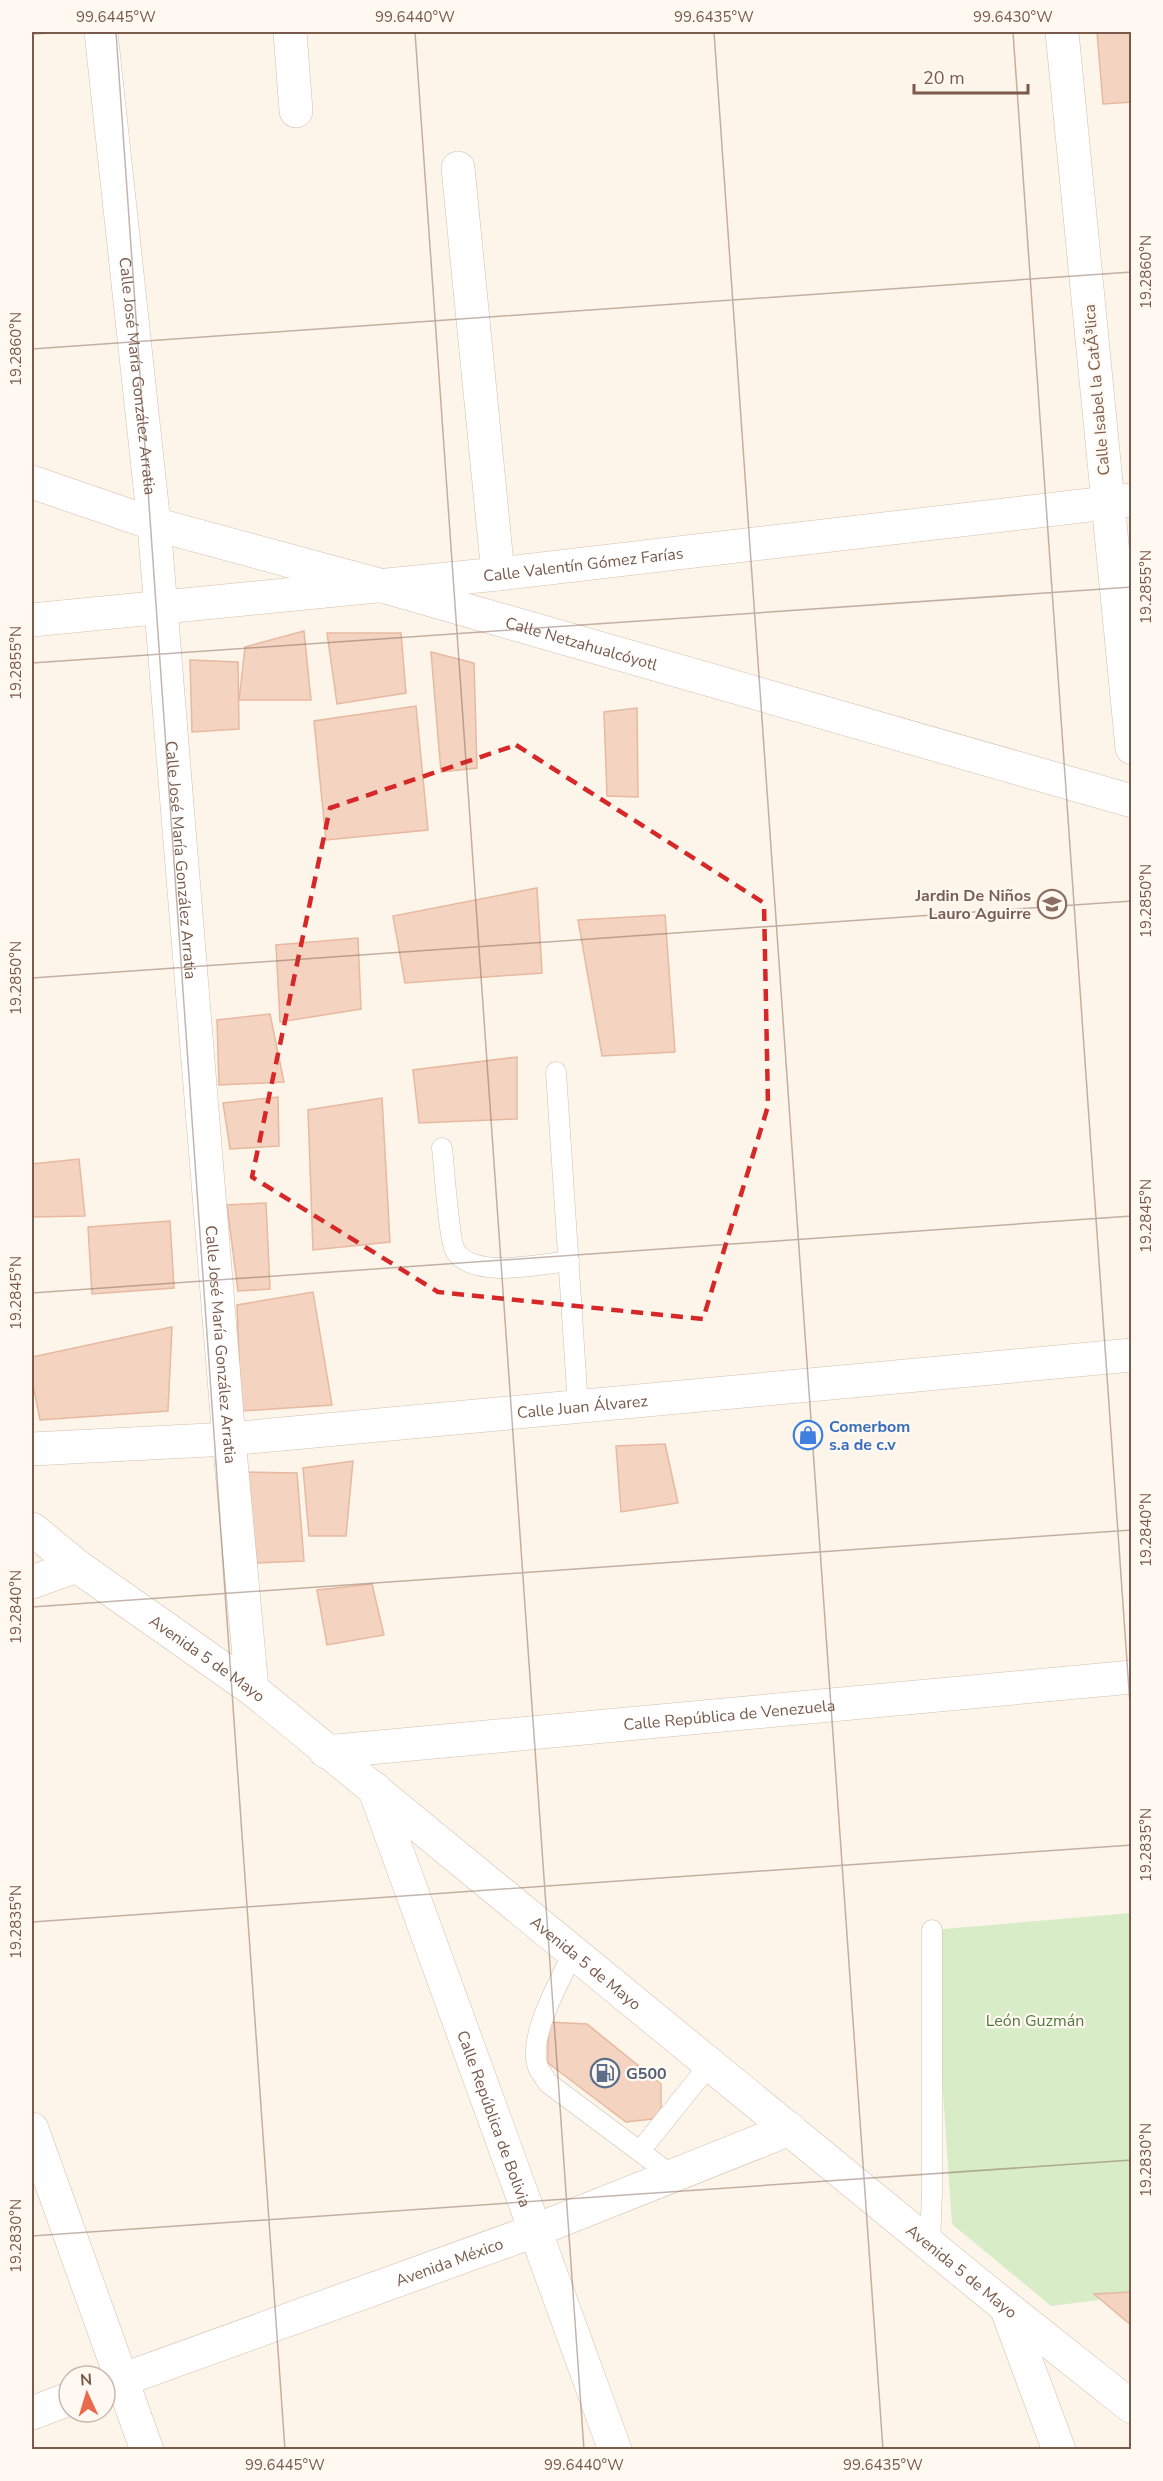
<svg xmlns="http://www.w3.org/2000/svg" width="1163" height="2481" viewBox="0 0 1163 2481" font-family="'Nunito Sans',sans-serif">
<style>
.green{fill:#d7ecc7}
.building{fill:#f4d3c0;stroke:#e7b9a0;stroke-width:1.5}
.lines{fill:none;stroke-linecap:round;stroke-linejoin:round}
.service-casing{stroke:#d3beb1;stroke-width:21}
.minor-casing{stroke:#d3beb1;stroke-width:34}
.secondary-casing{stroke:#d6beae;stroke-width:34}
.service{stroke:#fff;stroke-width:20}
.minor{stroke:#fff;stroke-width:33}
.secondary{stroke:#fff;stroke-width:33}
.marked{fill:none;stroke:#d62828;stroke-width:4.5;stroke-dasharray:12 8;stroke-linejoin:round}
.ticks{fill:none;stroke:#795a4b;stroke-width:1.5;stroke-opacity:0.45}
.labels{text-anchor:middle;stroke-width:4.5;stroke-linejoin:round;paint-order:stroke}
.street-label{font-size:16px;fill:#795a4b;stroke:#fff9f1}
.education-label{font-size:16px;font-weight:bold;fill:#785e54;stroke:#fff9f1;text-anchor:end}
.shop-label{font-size:16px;font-weight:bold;fill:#366cbe;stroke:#fff9f1;text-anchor:start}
.park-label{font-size:16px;fill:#527a40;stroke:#fff9f1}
.service-label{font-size:16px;font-weight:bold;fill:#4e5e75;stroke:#fff9f1;text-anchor:start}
.neatline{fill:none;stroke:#795a4b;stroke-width:2}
.ticks-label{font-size:15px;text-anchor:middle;fill:#795a4b}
</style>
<rect width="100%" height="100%" fill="#fdf5e9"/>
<!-- green -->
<path class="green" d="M1131,1913v383l-80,10 -99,-82 -20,-294z"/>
<!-- building -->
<g class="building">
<path d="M1097,32h35v70l-29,2z"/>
<path d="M304,631l7,69h-72l6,-53z"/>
<path d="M327,633h74l5,60 -69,11z"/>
<path d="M431,652l43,11 3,105 -36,4z"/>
<path d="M190,660l48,2 1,67 -47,3z"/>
<path d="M416,706l12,124 -102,10 -12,-119z"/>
<path d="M637,708l1,89 -31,-1 -3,-84z"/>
<path d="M537,888l5,85 -137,10 -12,-67z"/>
<path d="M665,915l10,137 -73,4 -24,-136z"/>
<path d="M358,938l3,71 -81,13 -4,-77z"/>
<path d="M270,1014l14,68 -65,3 -2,-65z"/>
<path d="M517,1057v62l-98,4 -6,-53z"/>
<path d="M278,1097l1,49 -49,3 -7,-46z"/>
<path d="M382,1098l8,144 -77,8 -5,-140z"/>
<path d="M79,1159l6,57 -53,1v-53z"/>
<path d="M266,1203l4,86 -32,2 -11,-86z"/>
<path d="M170,1221l4,67 -82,6 -4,-67z"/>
<path d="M313,1292l19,113 -91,6 -4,-106z"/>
<path d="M172,1327l-4,84 -128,9 -8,-40v-23z"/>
<path d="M665,1444l13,59 -57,9 -5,-66z"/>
<path d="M353,1461l-7,75h-37l-6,-68z"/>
<path d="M244,1472l53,1 7,88 -47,2z"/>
<path d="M372,1584l12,51 -57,10 -10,-55z"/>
<path d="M548,2022l39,2 74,60v34l-35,4 -78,-59z"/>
<path d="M1132,2292v34l-38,-32z"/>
</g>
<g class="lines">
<!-- service casing -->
<g class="service-casing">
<g id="service">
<path d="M556,1072l22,334"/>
<path d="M442,1148c2,17 7,92 13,102 16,30 86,14 114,11"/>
<path d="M573,1953c-13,28 -46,84 -35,114 2,5 7,11 10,16l126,94"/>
<path d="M640,2151l70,-87"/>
<path d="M930,2245l2,-53v-262"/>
</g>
</g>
<!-- minor casing -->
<g class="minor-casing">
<g id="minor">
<path id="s1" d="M101,32l53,492 75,915 23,250"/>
<path d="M290,32l6,79"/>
<path d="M1062,32l70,716"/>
<path d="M458,168l40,406"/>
<path id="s2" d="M32,482l122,42 225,61 753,216"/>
<path id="s3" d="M32,1449l197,-10 903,-84"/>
<path d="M32,1582l45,-16"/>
<path id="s4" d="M326,1752l806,-75"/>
<path id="s5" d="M374,1788l241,662"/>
<path d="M32,2129l115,321"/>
<path d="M1006,2307l53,143"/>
<path id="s6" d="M105,2386l429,-155 256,-102"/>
<path d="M32,2413l37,-14"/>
</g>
</g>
<!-- secondary casing -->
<g class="secondary-casing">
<g id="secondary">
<path id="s7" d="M32,620l466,-46 634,-74"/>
<path id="s8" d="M32,1529l45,37 175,123 754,618 126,100"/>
</g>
</g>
<!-- service -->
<use href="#service" class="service"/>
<!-- minor -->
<use href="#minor" class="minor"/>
<!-- secondary -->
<use href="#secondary" class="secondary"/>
</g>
<!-- marked area -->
<path class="marked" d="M516,745l248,158 4,203 -65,213 -265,-27 -186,-115 78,-369z"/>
<!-- ticks -->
<path class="ticks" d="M116,32l169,2418M415,32l169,2418M714,32l169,2418M1013,32l119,1701M32,34l40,-2M32,349l1100,-77M32,663l1100,-76M32,978l1100,-77M32,1293l1100,-77M32,1607l1100,-77M32,1922l1100,-77M32,2236l1100,-76"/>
<!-- icons -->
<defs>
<g id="school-ring" transform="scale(1.5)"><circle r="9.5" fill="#fff9f1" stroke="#8d6e63" stroke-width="1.5"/><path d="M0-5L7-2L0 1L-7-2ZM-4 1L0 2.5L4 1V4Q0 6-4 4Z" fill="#8d6e63"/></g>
<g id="shop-ring" transform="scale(1.5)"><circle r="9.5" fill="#fff9f1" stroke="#3f7fe0" stroke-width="1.5"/><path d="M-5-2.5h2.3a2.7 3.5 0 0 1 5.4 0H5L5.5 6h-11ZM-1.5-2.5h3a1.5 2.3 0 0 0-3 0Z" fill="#3f7fe0"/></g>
<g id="fuel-ring" transform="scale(1.5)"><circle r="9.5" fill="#fff9f1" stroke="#5c6f8a" stroke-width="1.5"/><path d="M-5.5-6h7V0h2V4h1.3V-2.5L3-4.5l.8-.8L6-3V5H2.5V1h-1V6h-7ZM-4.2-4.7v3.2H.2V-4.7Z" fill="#5c6f8a"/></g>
</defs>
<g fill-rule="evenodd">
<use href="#school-ring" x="1052" y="904"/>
<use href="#shop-ring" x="808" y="1435"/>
<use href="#fuel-ring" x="605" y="2073"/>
</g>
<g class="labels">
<!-- street labels -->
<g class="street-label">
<text dy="6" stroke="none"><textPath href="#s1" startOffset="346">Calle José María González Arratia</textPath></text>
<text transform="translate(1096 390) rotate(-95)" y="6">Calle Isabel la CatÃ³lica</text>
<text dy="6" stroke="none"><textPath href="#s7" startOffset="554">Calle Valentín Gómez Farías</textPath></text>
<text dy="6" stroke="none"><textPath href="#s2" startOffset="573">Calle Netzahualcóyotl</textPath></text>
<text dy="6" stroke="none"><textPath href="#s1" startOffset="832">Calle José María González Arratia</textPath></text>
<text dy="6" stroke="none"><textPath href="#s1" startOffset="1318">Calle José María González Arratia</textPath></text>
<text dy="6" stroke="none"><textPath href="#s3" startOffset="552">Calle Juan Álvarez</textPath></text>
<text dy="6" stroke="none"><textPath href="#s8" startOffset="218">Avenida 5 de Mayo</textPath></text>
<text dy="6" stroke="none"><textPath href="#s4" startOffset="405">Calle República de Venezuela</textPath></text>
<text dy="6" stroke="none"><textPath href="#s8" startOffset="704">Avenida 5 de Mayo</textPath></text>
<text dy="6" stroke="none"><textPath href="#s5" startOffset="352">Calle República de Bolivia</textPath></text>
<text dy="6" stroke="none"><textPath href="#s6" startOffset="366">Avenida México</textPath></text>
<text dy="6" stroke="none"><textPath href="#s8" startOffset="1190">Avenida 5 de Mayo</textPath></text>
</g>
<!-- education labels -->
<g class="education-label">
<text x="1031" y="901">Jardin De Niños<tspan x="1031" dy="18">Lauro Aguirre</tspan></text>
</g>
<!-- shop labels -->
<g class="shop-label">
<text x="829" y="1432">Comerbom<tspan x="829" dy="18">s.a de c.v</tspan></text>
</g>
<!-- park labels -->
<g class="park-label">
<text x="1035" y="2026">León Guzmán</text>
</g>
<!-- service labels -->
<g class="service-label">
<text x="626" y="2079">G500</text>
</g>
</g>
<!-- border -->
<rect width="1163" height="2481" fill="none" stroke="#fff9f1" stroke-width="66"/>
<!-- north arrow -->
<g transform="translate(87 2394) rotate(356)"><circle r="28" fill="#fff9f1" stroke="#c9b9af" stroke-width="1.5"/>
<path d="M0-4.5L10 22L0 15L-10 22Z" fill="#ea6a4c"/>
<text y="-9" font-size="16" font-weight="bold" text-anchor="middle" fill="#795a4b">N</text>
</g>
<!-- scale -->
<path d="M914 84v9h114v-9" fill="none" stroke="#795a4b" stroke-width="3"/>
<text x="923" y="84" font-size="18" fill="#795a4b" stroke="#fff9f1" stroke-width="4.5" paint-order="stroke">20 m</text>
<rect x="33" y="33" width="1097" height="2415" class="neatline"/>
<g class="ticks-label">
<text x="116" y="22">99.6445°W</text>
<text x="415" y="22">99.6440°W</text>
<text x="714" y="22">99.6435°W</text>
<text x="1013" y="22">99.6430°W</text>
<text transform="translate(1146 272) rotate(-90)" y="5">19.2860°N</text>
<text transform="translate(16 349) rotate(-90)" y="5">19.2860°N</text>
<text transform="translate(1146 587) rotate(-90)" y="5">19.2855°N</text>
<text transform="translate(16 663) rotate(-90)" y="5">19.2855°N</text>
<text transform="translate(1146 901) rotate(-90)" y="5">19.2850°N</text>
<text transform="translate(16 978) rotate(-90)" y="5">19.2850°N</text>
<text transform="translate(1146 1216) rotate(-90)" y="5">19.2845°N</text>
<text transform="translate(16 1293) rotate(-90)" y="5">19.2845°N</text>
<text transform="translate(1146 1530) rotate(-90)" y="5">19.2840°N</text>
<text transform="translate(16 1607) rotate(-90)" y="5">19.2840°N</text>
<text transform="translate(1146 1845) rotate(-90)" y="5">19.2835°N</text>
<text transform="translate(16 1922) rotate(-90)" y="5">19.2835°N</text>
<text transform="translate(1146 2160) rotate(-90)" y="5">19.2830°N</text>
<text transform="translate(16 2236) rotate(-90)" y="5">19.2830°N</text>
<text x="285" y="2470">99.6445°W</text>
<text x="584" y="2470">99.6440°W</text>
<text x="883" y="2470">99.6435°W</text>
</g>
</svg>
